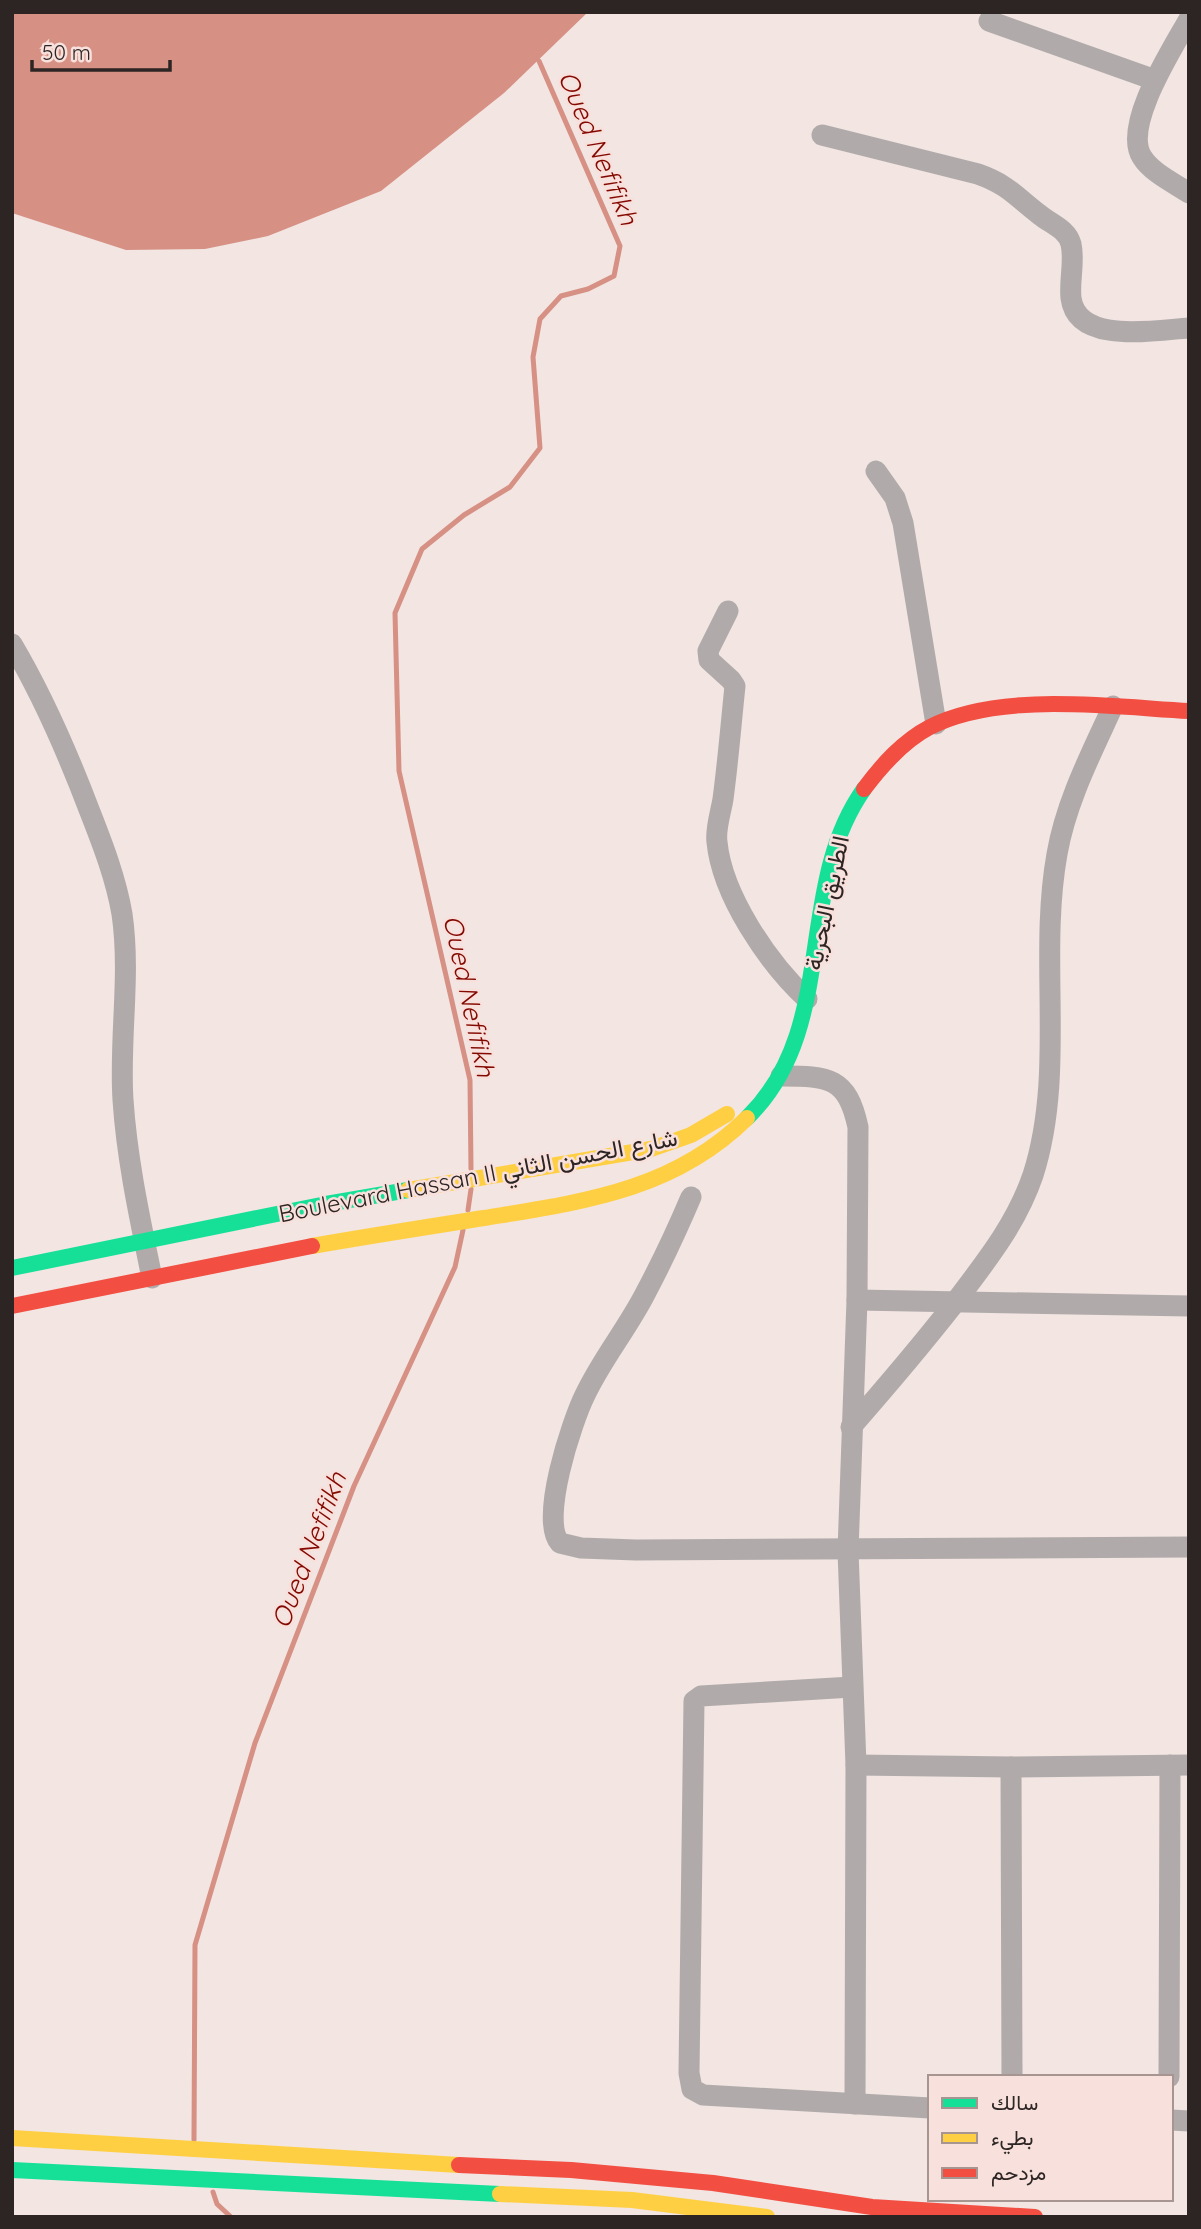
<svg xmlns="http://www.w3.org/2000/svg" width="1201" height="2229" viewBox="0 0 1201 2229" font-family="Quicksand,Vazirmatn,sans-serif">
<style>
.water{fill:#d69084}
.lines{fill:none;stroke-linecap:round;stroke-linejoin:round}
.stream{stroke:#d69084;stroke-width:5}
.street{stroke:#b0abaa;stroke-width:21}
.fast{stroke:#16e098;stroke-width:16}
.slow{stroke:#ffcf43;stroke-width:16}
.jam{stroke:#f24e42;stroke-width:16}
.labels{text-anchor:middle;stroke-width:5;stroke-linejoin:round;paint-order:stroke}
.street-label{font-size:24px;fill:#2d2523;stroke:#f8e0dc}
.water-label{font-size:26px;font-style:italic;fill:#830900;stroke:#f8e0dc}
</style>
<rect width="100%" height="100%" fill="#f2e5e2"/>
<!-- water -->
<path class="water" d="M12,12h576l-84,81 -123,98 -113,45 -63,13 -79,1 -114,-37z"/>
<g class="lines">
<!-- stream -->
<g class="stream">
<path d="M471,1169l-1,-89 -71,-309 -4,-158 27,-64 42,-34 46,-28 30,-39 -7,-91 7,-38 21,-23 27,-7 26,-13 6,-30 -81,-185"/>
<path d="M468,1210l3,-21"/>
<path d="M194,2140l1,-195 60,-202 99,-257 101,-219 8,-37"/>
<path d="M213,2192l4,12 14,13"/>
</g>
<!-- street -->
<g class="street">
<path d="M1189,19c-16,29 -67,107 -47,138 10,16 32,26 47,36"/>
<path d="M989,21l166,59"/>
<path d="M822,135l156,39c31,11 38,23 62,41 11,9 27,14 31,29 4,18 -2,36 0,54 6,47 84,32 118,30"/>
<path d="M876,471l19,27 8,25 33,201"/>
<path d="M728,611l-20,40 1,9 22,20 4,6c-4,38 -7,76 -12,113 -2,13 -8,30 -6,43 5,53 51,121 90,157"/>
<path d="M12,644c32,54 56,110 78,168 13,33 26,67 32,102 9,62 -3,124 1,186 4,60 17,119 29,178"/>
<path d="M781,1076c48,0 66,1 77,51l-1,173 -9,251 8,214 -1,339"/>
<path d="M691,1197c-14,33 -29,65 -46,97 -18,35 -43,65 -60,101 -13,26 -46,126 -25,148l21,5 55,2 553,-3"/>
<path d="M857,1300l332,6"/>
<path d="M851,1427c35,-40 69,-80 102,-122 31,-41 63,-80 80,-130 33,-103 5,-215 24,-321 9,-52 34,-100 56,-148"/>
<path d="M852,1687l-151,9 -7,5 -5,372 3,16 11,6 227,13"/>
<path d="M856,1765l155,2 178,-2"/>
<path d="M1011,1767l1,310"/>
<path d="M1169,2077l1,-312"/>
<path d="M1171,2120l18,1"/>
</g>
<!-- fast -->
<g class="fast">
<path d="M747,1118c93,-91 46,-229 117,-329"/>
<path d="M12,1268l314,-64 82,-14"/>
<path d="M12,2170l488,24"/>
</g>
<!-- slow -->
<g class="slow">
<path d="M408,1190l243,-41 40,-14 36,-21"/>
<path d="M312,1246c57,-10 115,-19 172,-28 98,-16 189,-27 263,-100"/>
<path d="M12,2138l447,27"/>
<path d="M500,2194l132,6 135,17"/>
</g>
<!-- jam -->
<g class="jam">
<path d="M864,789c18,-24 39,-48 66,-62 70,-36 183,-20 259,-16"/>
<path d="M12,1306l300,-60"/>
<path d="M459,2165l112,5 142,13 159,24 163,10"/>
</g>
</g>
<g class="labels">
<!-- street labels -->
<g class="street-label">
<text transform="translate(827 903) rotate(-78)" y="8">الطريق البحرية</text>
<text transform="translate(478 1176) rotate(-11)" y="8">Boulevard Hassan II شارع الحسن الثاني</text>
</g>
<!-- water labels -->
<g class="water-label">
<text transform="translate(598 148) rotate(67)" y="9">Oued Nefifikh</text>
<text transform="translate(469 996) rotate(78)" y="9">Oued Nefifikh</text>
<text transform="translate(309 1550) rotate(-69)" y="9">Oued Nefifikh</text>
</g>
</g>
<!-- border -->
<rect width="1201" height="2229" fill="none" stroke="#2d2523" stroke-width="28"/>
<!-- legend -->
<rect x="928" y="2075" width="245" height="126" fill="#f8e0dc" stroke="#a79592" stroke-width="2"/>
<rect x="942" y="2098" width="35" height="10" fill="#16e098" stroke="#a79592" stroke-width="2"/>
<text x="991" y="2110" font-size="21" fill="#2d2523">سالك</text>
<rect x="942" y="2133" width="35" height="10" fill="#ffcf43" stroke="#a79592" stroke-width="2"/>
<text x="991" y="2145" font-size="21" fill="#2d2523">بطيء</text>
<rect x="942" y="2168" width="35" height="10" fill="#f24e42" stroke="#a79592" stroke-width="2"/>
<text x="991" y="2180" font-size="21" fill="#2d2523">مزدحم</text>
<!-- scale -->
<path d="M32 60v10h138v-10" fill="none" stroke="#2d2523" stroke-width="3.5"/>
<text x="42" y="60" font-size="21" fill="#2d2523" stroke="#f8e0dc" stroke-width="5" paint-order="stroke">50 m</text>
</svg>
